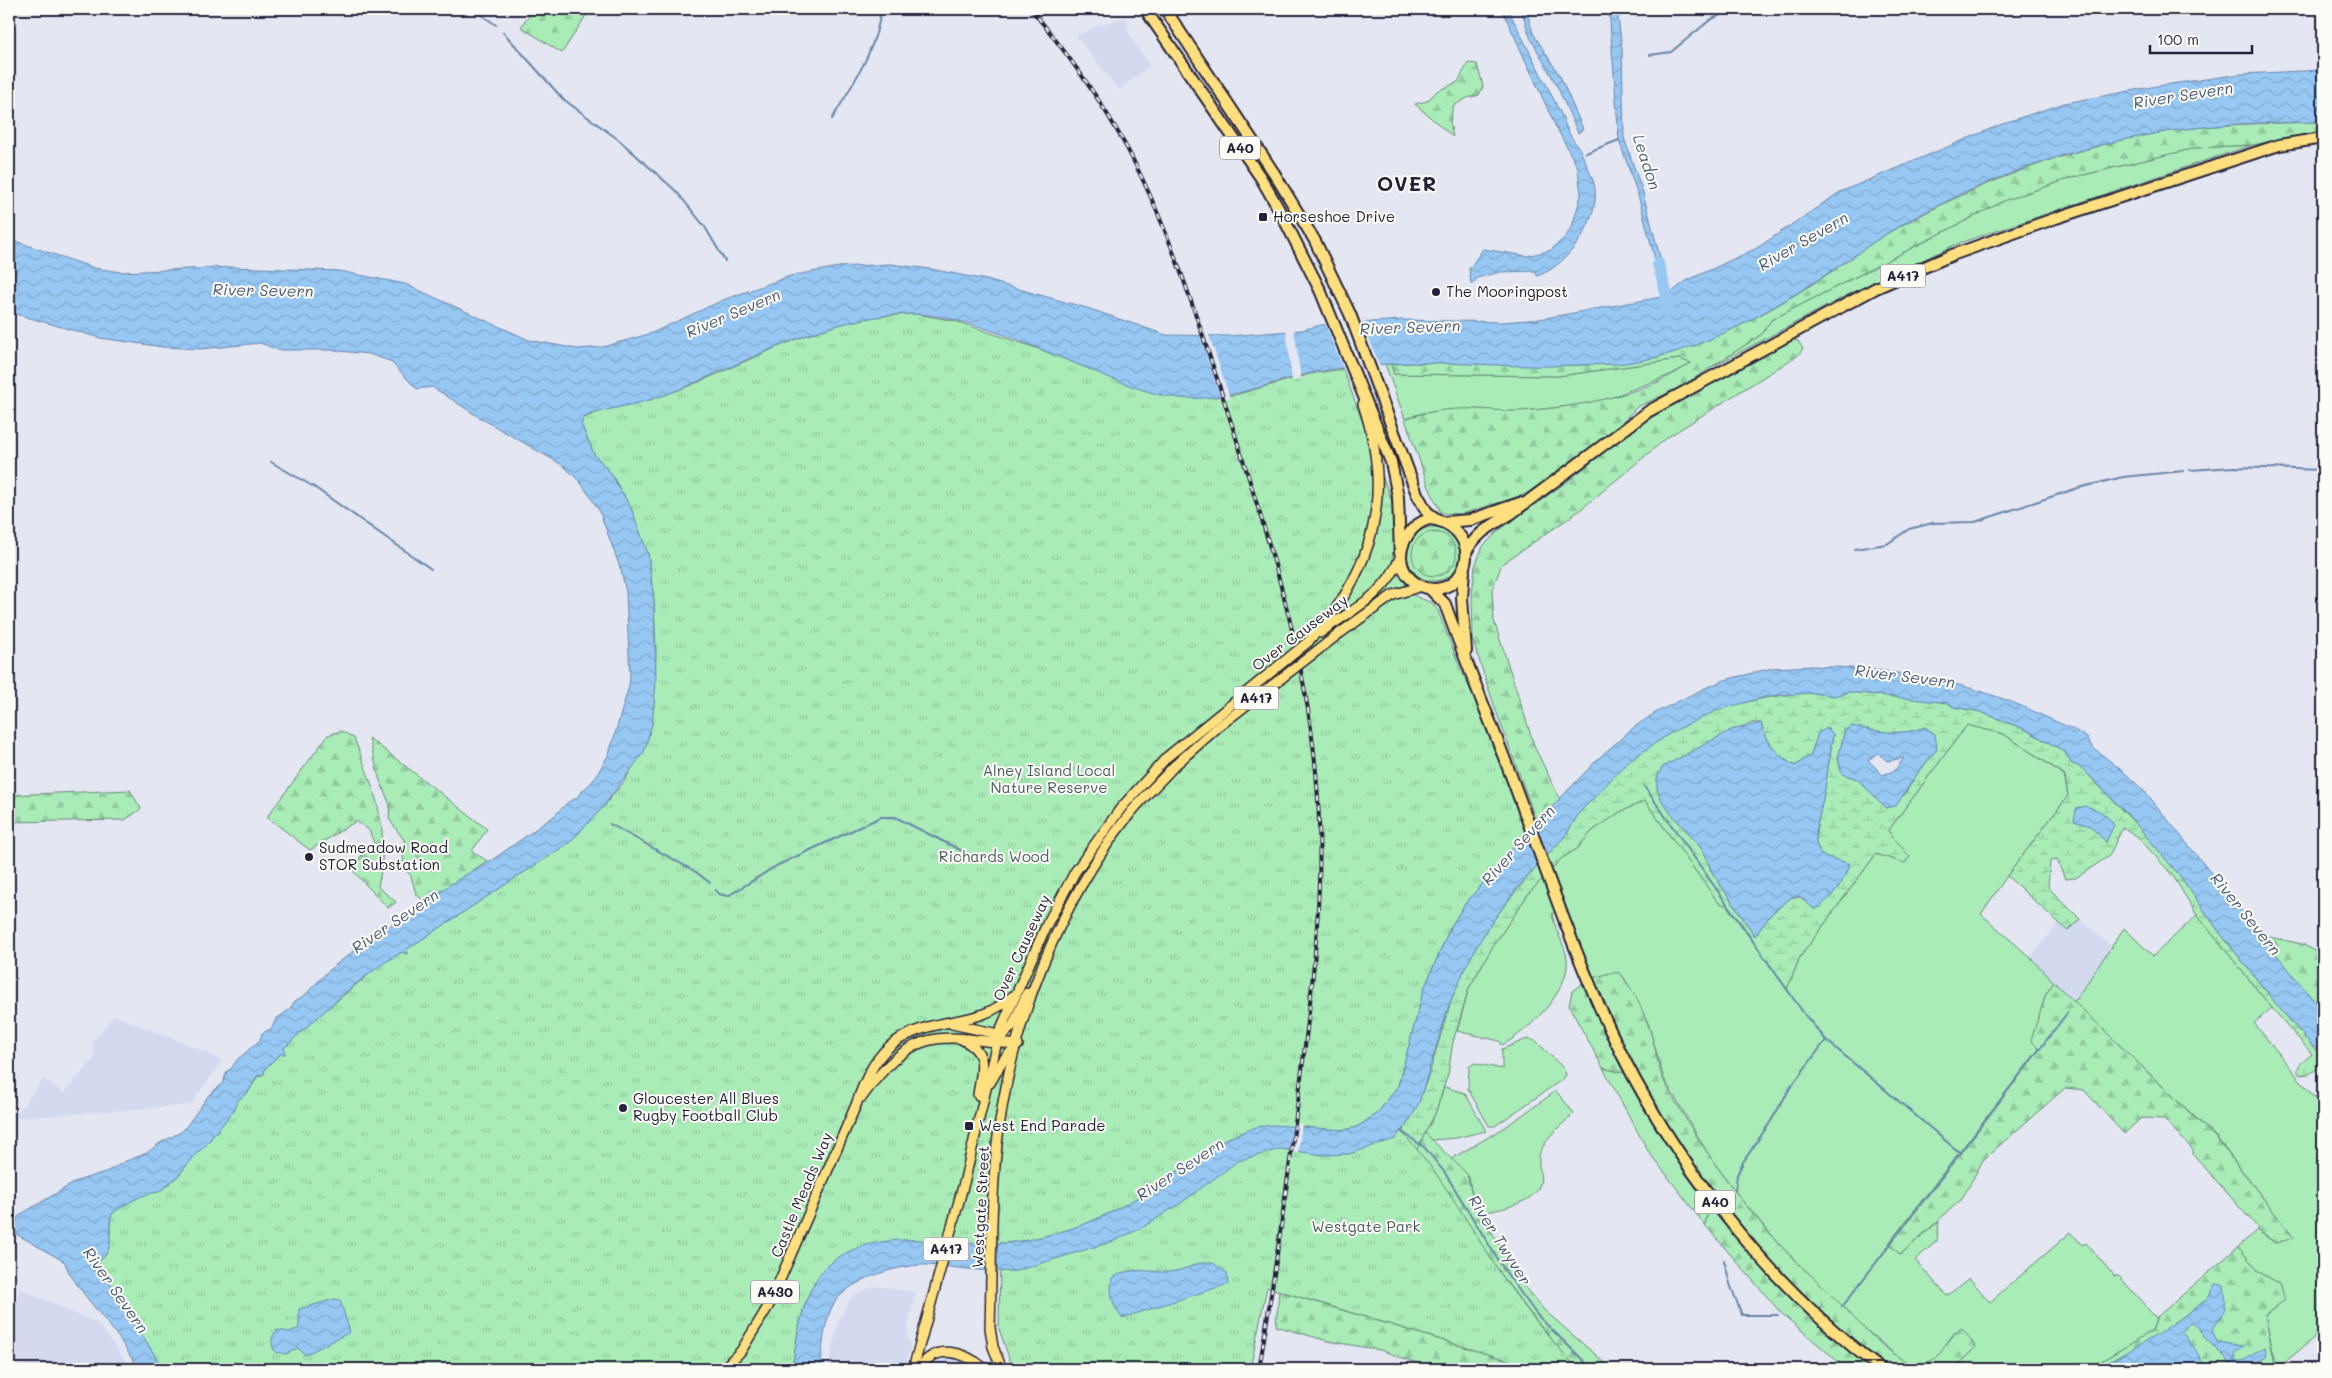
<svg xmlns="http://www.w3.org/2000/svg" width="2332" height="1378" viewBox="0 0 2332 1378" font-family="Mali,sans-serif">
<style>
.built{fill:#d3d9ef}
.green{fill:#a9ecb7;stroke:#668779}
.forest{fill:url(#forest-firs);stroke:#668779}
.wetland{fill:url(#wetland-marsh);stroke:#668779;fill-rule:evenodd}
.park{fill:url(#park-tufts);stroke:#668779}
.water{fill:url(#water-waves);stroke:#6885a9;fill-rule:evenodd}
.pier{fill:#e4e7f2}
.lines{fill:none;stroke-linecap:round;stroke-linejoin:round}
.stream{stroke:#6885a9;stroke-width:2}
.river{stroke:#97c7f3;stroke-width:12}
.primary-casing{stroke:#22223b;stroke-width:12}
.highway-casing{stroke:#22223b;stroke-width:14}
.primary{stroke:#ffdf80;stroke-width:9}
.highway{stroke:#ffdf80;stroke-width:10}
.rail-casing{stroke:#22223b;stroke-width:4}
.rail{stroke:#fdfcf7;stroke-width:2;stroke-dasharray:5.5;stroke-linecap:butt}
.primary-bridge-casing{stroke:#22223b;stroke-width:12;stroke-linecap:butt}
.primary-bridge{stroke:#ffdf80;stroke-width:9}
.poi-dot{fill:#22223b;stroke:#fdfcf7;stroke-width:2}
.labels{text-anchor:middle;stroke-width:4;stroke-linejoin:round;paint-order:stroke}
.shield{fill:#fdfcf7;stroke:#646373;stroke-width:1}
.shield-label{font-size:14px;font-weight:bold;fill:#22223b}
.poi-label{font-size:15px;fill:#22223b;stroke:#fdfcf7;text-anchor:start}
.street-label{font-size:15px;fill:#22223b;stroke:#fdfcf7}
.park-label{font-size:15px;fill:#4a5f60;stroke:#fdfcf7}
.water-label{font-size:16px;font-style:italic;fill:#4b5c7b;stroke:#fdfcf7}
.district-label{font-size:20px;font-weight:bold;letter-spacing:1px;fill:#22223b;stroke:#fdfcf7}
</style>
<defs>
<pattern id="forest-firs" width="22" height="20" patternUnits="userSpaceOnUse" patternTransform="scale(1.25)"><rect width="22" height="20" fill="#a9ecb7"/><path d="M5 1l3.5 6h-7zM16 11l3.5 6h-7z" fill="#91ca9e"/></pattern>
<pattern id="wetland-marsh" width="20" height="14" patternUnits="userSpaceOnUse" patternTransform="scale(1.25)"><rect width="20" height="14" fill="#a9ecb7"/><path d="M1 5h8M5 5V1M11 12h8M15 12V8" fill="none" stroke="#91ca9e"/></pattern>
<pattern id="park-tufts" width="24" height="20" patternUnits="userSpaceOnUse" patternTransform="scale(1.25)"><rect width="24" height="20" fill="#a9ecb7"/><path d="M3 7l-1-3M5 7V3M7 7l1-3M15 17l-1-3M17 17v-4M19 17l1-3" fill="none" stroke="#91ca9e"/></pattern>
<pattern id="water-waves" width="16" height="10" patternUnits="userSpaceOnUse" patternTransform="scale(1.25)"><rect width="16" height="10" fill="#97c7f3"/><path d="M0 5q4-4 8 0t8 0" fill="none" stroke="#82abd1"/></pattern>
</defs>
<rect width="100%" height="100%" fill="#e4e7f2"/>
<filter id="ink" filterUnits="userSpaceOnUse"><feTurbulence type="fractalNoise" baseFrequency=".02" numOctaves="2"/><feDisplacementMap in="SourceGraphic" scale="10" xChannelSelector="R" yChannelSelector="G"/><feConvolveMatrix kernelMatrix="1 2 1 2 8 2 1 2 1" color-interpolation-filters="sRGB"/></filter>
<g filter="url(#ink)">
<!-- built -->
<g class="built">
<path d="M1126,17l4,19 20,30 -31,24 -43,-54 21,-10z"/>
<path d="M2080,919l32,28 -38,55 -44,-45 29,-34 9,8z"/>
<path d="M114,1015l94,38 14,8 -32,44 -177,13 31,-39 20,14 31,-36 -3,-14z"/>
<path d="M875,1286l40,6 -8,41 4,12 -7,24h-76l10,-47 14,-26z"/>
<path d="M19,1288l79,36 28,37 -5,8h-70l-42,-7z"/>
<path d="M946,1352l39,17h-66z"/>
</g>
<!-- green -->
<g class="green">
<path d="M2252,145l-293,98 -104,48 -147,78 54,-35 9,-14 235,-120 65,-22 124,-30z"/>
<path d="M1679,359l13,4 -20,11 -75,29 -81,9 -42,-3 -52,4 -17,6 -20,-55h6l3,10 165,2z"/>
<circle cx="1434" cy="554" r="27"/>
<path d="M1967,725l37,9 60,41 4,21 -61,80 -26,38 49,43 24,25 -8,12 -14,46 8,9 -151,194 11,12 39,-34 -2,20 -22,19 32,36 22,-18 21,24 81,-70 11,13 4,-2 28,33h5l36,41h2l-5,14 -64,38h-135l22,-21 -20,-16 -21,28 -17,5 -14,-4 -50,-42 -72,-73 -41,-48 -30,-41 -46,-78 -16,-56 -23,-44 -5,-6 -33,7 -5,-13 -4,1 -20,-44 1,-3 5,-3 -8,-7 -4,3 1,4c3,14 12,27 14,41 4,31 -40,74 -65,86l-2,-4 -43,-10 12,-43 24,-42 36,-53 33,-35 15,-9 15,-18 28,-19 25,-11 73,101 9,3 60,84 13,-32 76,-103 29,9 4,-6 -21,-26z"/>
<path d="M2197,915l75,93 -18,15 60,74 9,-2v235l-46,39 -12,-54 11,-7 4,-24 -21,-12 -21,-25 19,-17 18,13 18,-6 -77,-100 -142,-135 50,-74 29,28z"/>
<path d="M1527,1039l9,2 28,28 2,6 -3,4 -68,47h-6l-21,-37 1,-22 5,-4 28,6v-20z"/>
<path d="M1603,1068l30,7 78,123 -6,27 -57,-74z"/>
<path d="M1444,1087l21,6 21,38 -30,7 -24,2 -7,-7 10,-19z"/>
<path d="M1556,1091l18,22c-13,13 -27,22 -34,40 -4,10 4,24 -1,34 -7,17 -42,23 -58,26l-10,-22 -2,-14 -18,-18 53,-31z"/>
</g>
<!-- forest -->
<g class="forest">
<path d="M534,9h56l-28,44 -41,-26z"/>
<path d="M1468,63l9,1 6,22 -4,9 -12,3 -14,8 -3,16 3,15 -38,-33 12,-3 10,-10 21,-9z"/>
<path d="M2323,122v9l-71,14 -57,3 -124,30 -65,22 -235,120 -9,14 -81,53 -44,20 -24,24 -87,63 -64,20 -21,-1 -13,-28 -23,-66c22,-8 47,-11 71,-10 14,0 28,3 42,2 56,-3 126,-15 173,-48l-12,-4 -120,17 -165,-2 -3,-10c63,-4 125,3 188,1 30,-1 59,-2 88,-11 61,-17 115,-50 167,-84 18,-12 35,-26 54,-37 99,-56 212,-98 326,-107 36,-3 73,-3 109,-4z"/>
<path d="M1791,339l7,2 5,8 -6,7 -129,81 -89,74 -77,53 -10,26 2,31 41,127 25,51 -23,24 -43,-118 -21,-64 -1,-46 3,-29 8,-20 15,-15 70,-50 62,-50 40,-25z"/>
<circle cx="1434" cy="554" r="22"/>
<path d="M341,731l13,7c21,55 37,88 24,149l18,15 -8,6 -34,-36 7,-16 13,-13 -5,-13 -13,-9 -46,29 -43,-33 61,-82z"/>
<path d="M369,738l118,91 -15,22 15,10 -62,41 -9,-8 -5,-18 -8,-9 1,-27 -15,-21 1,-14 -11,-27z"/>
<path d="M130,790l11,19 -16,11 -116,2v-27z"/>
<path d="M2260,935l42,9 21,11v57z"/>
<path d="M1610,973h10c15,19 27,44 33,68 4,13 5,27 11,40 32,59 72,117 118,166 14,16 31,29 46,44 18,18 66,73 89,74 23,1 28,-27 45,-37l14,19 -23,22h-106l-66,-56 -76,-88 6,-28 -78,-122 -30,-7 -34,-62 3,-15 15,-11z"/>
<path d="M2054,982l163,157 77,99 -18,5 -19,-13v-3l-64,-73v-4l-29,-31 -23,-1 -17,16 -40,-44 -19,-2 -82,72 -21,39 -62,56 -11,-12 150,-194 -8,-9 15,-46z"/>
<path d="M1425,1133l42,41 4,17 10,22 41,71 22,26 68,59h-35c-26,-30 -51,-60 -74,-92 -30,-42 -55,-86 -87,-126z"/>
<path d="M2238,1247l21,25 21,12 5,16 -20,15 11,54h-188l64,-38 5,-14z"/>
<path d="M1279,1291l258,78h-103l-54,-19 -52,-9 -52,-15z"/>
</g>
<!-- wetland -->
<path class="wetland" d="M1849,692l65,6 34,5 6,4 27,5 43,17 40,22 7,12 11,5 63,66 35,42 40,57 61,77 42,48v11l-2,-3 -12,8 -9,1 -3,-5 3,-6 12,-10 -40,-46 -75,-93 -24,-39 -34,-38 -16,-11 -14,29 -33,22 -11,1 -8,-19 -7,1 -2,26 32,32 -12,12 -61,-55 61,-80 -3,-21 -61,-41 -37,-9 -79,106 22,26 -5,6 -29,-9 -76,103 -13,32 -60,-83 -9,-4 -73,-101 -25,11 -28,19 -15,18 -15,9 -33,35 -36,53 -24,42 -16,54 -5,32 -13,40 -19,37 -14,-19c33,-50 37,-112 63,-165 25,-50 62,-89 99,-130 6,-7 10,-17 16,-25 35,-44 85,-84 139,-102 29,-10 58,-15 89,-17 16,0 23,4 41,-1zM1752,723h9c4,17 18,35 34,43l16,-11 3,-11 19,-10 -8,55 -9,42v12l5,12 29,9 -42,41 -7,-8h-9l-20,16 -17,23 -45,-67c-3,-34 -74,-67 -47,-102l69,-37zM1852,727c24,4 49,10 73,0l12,22 -20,25 -12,20 -19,14 -29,-29 -15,-5 -4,-15 7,-29z"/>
<!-- park -->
<g class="park">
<path d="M917,314l38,7 84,28 97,38 46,11 53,-3 75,-21 33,-5 52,141 -3,54 23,32 17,7 6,8 23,59 22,46 44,117 -62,71 -15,24 -26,61 -26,97 -21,28 -20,13 -12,3h-25l-17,-4 -62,7 -17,7c-48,31 -98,72 -154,89 -21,6 -44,13 -67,14 -56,3 -138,-20 -181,29 -21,25 -25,66 -30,97h-629l-64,-104 -1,-4c19,-11 8,-32 14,-47 9,-8 35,-24 47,-22l19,-16 19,-24 7,-5 30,-37 4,-10 11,-9 8,-14 7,-3 1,-5 19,-21 31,-29 66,-55 21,-12 5,2 -2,-4 165,-108 33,-35 21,-25 24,-44 6,-33 2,-51 -2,-53 -6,-47 -17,-46 -21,-36 -16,-18 -13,-30 3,-6c25,-13 54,-13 81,-23 60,-21 115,-54 176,-71 25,-8 51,-9 76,-10z"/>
<path d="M1392,1123c43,39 76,102 109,151 22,34 50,64 76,95h-40l-270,-82 -17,82h-237l-14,-40 1,-72 87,-21 155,-89z"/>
</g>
<!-- water -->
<g class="water">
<path d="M1502,9h6l55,109c3,11 9,21 16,30 2,2 12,28 14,32 12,34 -24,86 -56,96l-1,-5 -36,1 -23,6 -4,6 -2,-1 -2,-14 14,-20 44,7 24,-6 15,-14 6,-9 9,-32 -3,-27 -23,-43z"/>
<path d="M1521,9h5l7,24 27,43 23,53 -5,4 -21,-47 -27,-49z"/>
<path d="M1609,9h8l5,39 2,90 19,55 22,83 -5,2 -22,-83 -19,-55z"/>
<path d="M2323,70v52c-36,1 -73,0 -109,4 -114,10 -230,49 -328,108 -18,11 -35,25 -53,36 -63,41 -131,83 -207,93 -15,2 -31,1 -46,2 -18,0 -36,2 -54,1 -46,-1 -92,-5 -137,-2 -27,2 -56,4 -82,10 -43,11 -80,27 -125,24 -27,-2 -54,-13 -79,-23 -52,-21 -136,-61 -191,-61 -87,1 -163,48 -242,79 -25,10 -53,14 -79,21l-7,4 -3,6 13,30 16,18 21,36 17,46 6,47 2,82 -4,41 -8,28 -41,55 -33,35 -164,108 1,4 -5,-2c-45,26 -80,62 -118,96l1,6h-5l-15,15 -1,5 -7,2 -8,15 -11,9 -4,10 -30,37 -7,6 -19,23 -19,16c-16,1 -34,12 -47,22 -6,16 5,36 -13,47v4l64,104h-24c-8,-11 -15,-24 -23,-35 -11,-15 -49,-57 -51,-72l-54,-31 7,-14 5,-4 54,-32 31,-10 18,-10 21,-8 13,-10 23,-12 26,-36 14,-12 4,-12 4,-2 6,-9 23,-20 2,-7 9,-4 5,-10 13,-9 6,-9 11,-7 24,-25 39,-29 88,-60 38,-22 59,-42 14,-14 9,-4 3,-5 13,-12 16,-27 20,-68 1,-12 -4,-82 -5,-22 -22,-60 -18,-27 -17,-17 -87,-50 -35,-23 -10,-6 -15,2 -27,-28 -21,-7 -40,-4h-51l-18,-7 -59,6 -38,-2 -63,-9 -91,-26v-73l85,29 27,4 111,-5 107,4 36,7 30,6 124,56 49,9 25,-2 49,-14 71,-33 67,-24 49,-9 51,-3 41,5 55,11 101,28 79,27 63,1 73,-6 19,-5 83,-5 98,2 38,-3 127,-23 19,-15 71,-33 83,-56 167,-70 58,-19 92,-17 84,-12z"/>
<path d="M1813,666c85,3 160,15 237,53 13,6 27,11 37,19l5,9 32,25 23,22 176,218v46l-42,-48 -61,-77 -40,-57 -51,-60 -47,-48 -11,-5 -7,-12 -40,-22 -43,-17 -27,-5 -6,-4 -99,-11 -15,4 -21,-3 -44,3 -51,14 -46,22 -43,29 -49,51 -14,23 -49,53 -30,41 -21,37 -17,39 -30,98 -9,17 -15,19 -46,15 -26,1 -43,-6 -42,12 -57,42 -41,26 -26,12 -98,30c-29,2 -58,-4 -88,-6 -29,-1 -85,15 -97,44 -8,18 -8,41 -11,60h-28c5,-31 9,-72 30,-97 43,-50 125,-26 181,-29 23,-1 46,-8 67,-14 56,-17 106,-58 154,-89l32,-13 17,-2 72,5 12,-3 20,-13 21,-28 26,-97 26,-61 15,-24 52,-61 82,-85 34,-30 22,-15 48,-24 22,-9 47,-12z"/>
<path d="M1761,723c4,17 18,35 34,43l16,-11 7,-22 9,-5 6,6 -8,55 -9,42v12l5,12 29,9c-4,16 -20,37 -35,46l-14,-13h-9l-20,16 -17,23 -45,-67c-3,-34 -74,-67 -47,-102l68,-37z"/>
<path d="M1852,726c24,5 49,11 73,1l10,7 2,15 -20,25 -21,32 -10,2 -29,-29 -15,-5 -4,-16 7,-28zM1878,753l9,8 17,-3 -9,12 -12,5 -15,-15z"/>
<path d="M2085,806c12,3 22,8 29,19l-8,17 -16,-16 -16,-5 2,-12z"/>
<path d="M1200,1263h13l14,10 1,11 -106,34c-9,-12 -13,-25 -10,-40 21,-12 33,-6 54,-6 12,0 23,-5 34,-9z"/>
<path d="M2215,1284l9,1c3,24 2,26 -12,45l5,12 27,4 -8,6 -2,9h9l22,-14 2,9 -17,13h-25l6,-5 -28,-28 -6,-11 -7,-3 -8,10 13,17 11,20h-110l61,-34 31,-22 19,-14z"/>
<path d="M335,1299l5,1 10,32 -45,23 -7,-7 -12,6 -11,-2c-4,-8 -5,-15 3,-22l11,2 10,-4v-19z"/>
</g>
<!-- pier -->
<g class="pier">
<path d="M1363,322l17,45 -36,4 -19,-48z"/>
<path d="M1286,329h8l7,50 -9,2z"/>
<path d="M1199,332h9l22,66 -9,1z"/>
<path d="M1293,1123l9,1 -4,29 -9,-1z"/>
</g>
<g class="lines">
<!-- stream -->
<g class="stream">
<path d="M473,9l23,16"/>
<path d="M503,32l60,67 56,41 58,52 28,35 20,34"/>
<path d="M1650,55l21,-3 39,-32 22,-11"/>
<path d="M832,119c20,-34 45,-70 49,-110"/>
<path d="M1586,153l33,-13"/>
<path d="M271,462l43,25 117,82"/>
<path d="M2190,470l44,-3 89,3"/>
<path d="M1855,549l32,-5 22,-15 24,-6 42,-1 103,-34 45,-11 61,-6"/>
<path d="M1644,786l161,229 21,25 -36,48 -19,33 -28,41 -6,13 -2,16"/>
<path d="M610,824l86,48 14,11"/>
<path d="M716,890l3,4 9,2 48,-30 105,-49h14l73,37"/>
<path d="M1826,1040l133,112"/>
<path d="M1401,1131l24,17 20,25 60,98 32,44 55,54"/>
<path d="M1724,1260l6,24 12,31h36"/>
<path d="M1842,1307l226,-295"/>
</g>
<!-- river -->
<path class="river" d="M1658,263l9,33v16"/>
<!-- primary casing -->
<g class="primary-casing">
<g id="primary">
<path d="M1320,633c31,-23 65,-37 80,-75"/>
<path d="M1340,633l53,-38 29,-9"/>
<path d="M1308,642c10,-13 22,-24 31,-38 43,-64 48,-128 24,-200"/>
<path d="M952,1024l51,11"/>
<path d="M963,1040c27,13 18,31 15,55"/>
<path d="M996,1042l17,-17 14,-32"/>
<path d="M990,1083l14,-24 13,-14"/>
<path d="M862,1097c52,-72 76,-62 156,-52"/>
<path d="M723,1369l18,-18 28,-46 87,-200c18,-53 37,-73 94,-83 27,-5 42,-8 63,-26"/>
<path d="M913,1369l52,-190 34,-146 47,-107 29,-54 46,-64 46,-51"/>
<path d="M919,1369c17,-27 46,-17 66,0"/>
<path d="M1002,1369l-9,-22 -3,-19c2,-67 0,-134 9,-200 15,-111 60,-224 129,-312 14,-18 31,-33 46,-50"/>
</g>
</g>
<!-- highway casing -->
<g class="highway-casing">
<g id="highway">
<path d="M1145,9l116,169 20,35 39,77 71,172 7,35 2,56"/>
<path d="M1165,9l109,164 41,68 35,73 67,180 10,18 11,8"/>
<path d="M1429,519c27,2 47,28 32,54 -22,37 -80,3 -53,-38 5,-8 11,-13 21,-16z"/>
<path d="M1445,522l25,-2 50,-17"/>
<path d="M1466,552c12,-21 27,-27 46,-39l137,-102 227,-123 76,-33 104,-37 223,-73 44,-7"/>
<path d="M1464,571l-2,27 4,53"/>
<path d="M1430,589l15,15c22,62 48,123 71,185 30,81 58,164 95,243 59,127 158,253 270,337"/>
</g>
</g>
<!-- primary -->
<use href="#primary" class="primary"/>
<!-- highway -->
<use href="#highway" class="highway"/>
<!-- rail casing -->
<g class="rail-casing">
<path id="rail" d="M1031,9c42,51 82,107 110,167 33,69 56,142 80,215 40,125 83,249 95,381 10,108 -3,214 -17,321 -12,92 -24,184 -40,276"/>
</g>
<!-- rail -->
<use href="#rail" class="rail"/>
<!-- primary-bridge casing -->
<g class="primary-bridge-casing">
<g id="primary-bridge">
<path d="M1167,757l141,-115"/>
<path d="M1174,766l44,-39 122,-94"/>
</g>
</g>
<!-- primary-bridge -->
<use href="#primary-bridge" class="primary-bridge"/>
</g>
</g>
<!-- markers -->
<g class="poi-dot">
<rect x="1258" y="212" width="10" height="10" rx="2.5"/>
<circle cx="1436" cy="292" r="5"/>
<circle cx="309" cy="857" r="5"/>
<circle cx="623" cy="1108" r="5"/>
<rect x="964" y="1121" width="10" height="10" rx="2.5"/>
</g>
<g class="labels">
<!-- shield labels -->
<g class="shield">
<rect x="1220" y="136.5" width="40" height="23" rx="4"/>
<rect x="1880.5" y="264.5" width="45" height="23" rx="4"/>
<rect x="1233.5" y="686.5" width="45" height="23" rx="4"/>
<rect x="1695" y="1190.5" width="40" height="23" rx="4"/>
<rect x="923.5" y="1237.5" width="45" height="23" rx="4"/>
<rect x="751" y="1280.5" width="48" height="23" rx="4"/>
</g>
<g class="shield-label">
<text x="1240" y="153">A40</text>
<text x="1903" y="281">A417</text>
<text x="1256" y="703">A417</text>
<text x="1715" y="1207">A40</text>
<text x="946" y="1254">A417</text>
<text x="775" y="1297">A430</text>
</g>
<!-- poi labels -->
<g class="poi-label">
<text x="1273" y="222">Horseshoe Drive</text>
<text x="1446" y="297">The Mooringpost</text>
<text x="319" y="853">Sudmeadow Road<tspan x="319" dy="17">STOR Substation</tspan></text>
<text x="633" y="1104">Gloucester All Blues<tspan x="633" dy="17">Rugby Football Club</tspan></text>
<text x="979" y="1131">West End Parade</text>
</g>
<!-- street labels -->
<g class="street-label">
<text transform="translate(1300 633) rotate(-37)" y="5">Over Causeway</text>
<text transform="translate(1022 948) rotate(-65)" y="5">Over Causeway</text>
<text transform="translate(802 1195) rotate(-67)" y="5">Castle Meads Way</text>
<text transform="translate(981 1207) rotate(-87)" y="5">Westgate Street</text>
</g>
<!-- park labels -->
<g class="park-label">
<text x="1049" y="776">Alney Island Local<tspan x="1049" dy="17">Nature Reserve</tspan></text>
<text x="994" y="862">Richards Wood</text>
<text x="1366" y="1232">Westgate Park</text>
</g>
<!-- water labels -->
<g class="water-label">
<text transform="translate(2183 95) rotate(-9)" y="6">River Severn</text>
<text transform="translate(1647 162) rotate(72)" y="6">Leadon</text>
<text transform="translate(1803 241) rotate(-30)" y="6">River Severn</text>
<text transform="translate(263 290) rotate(1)" y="6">River Severn</text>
<text transform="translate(733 313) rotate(-23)" y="6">River Severn</text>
<text transform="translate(1410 327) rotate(-2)" y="6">River Severn</text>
<text transform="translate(1905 676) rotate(7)" y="6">River Severn</text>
<text transform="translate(1518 845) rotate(-48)" y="6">River Severn</text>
<text transform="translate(2246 914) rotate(51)" y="6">River Severn</text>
<text transform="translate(395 921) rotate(-34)" y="6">River Severn</text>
<text transform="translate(1180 1169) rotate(-33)" y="6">River Severn</text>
<text transform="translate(1500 1240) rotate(58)" y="6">River Twyver</text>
<text transform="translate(116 1290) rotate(55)" y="6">River Severn</text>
</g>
<!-- district labels -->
<g class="district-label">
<text x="1407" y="191">OVER</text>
</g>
</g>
<!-- margin -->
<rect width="2332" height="1378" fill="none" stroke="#fdfcf7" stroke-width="30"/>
<rect x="15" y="15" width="2302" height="1348" fill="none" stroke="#22223b" stroke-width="2" filter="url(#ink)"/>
<!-- scale -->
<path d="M2150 45v8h102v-8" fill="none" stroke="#22223b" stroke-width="2.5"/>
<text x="2157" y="45" font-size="15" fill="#22223b" stroke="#fdfcf7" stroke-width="4" paint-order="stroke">100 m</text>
</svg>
